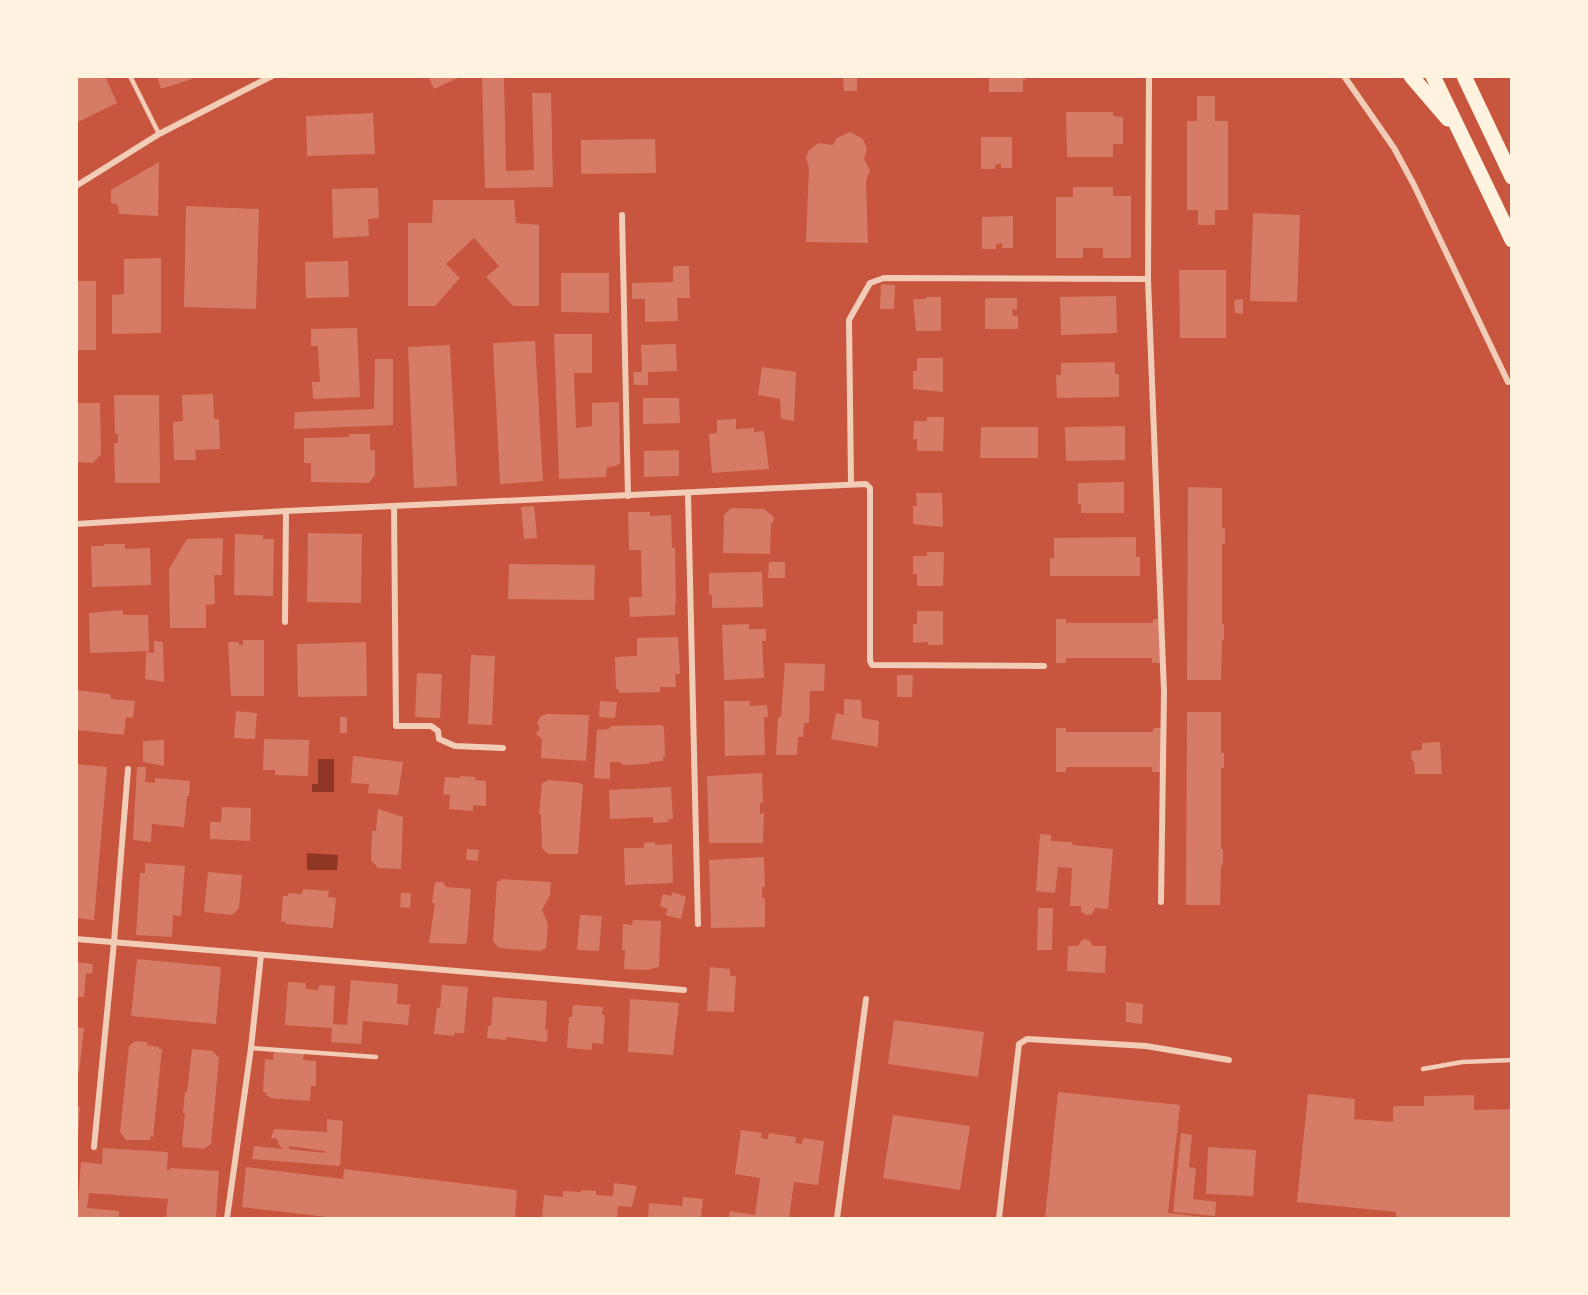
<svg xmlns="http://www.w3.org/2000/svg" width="1588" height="1295" viewBox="0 0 1588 1295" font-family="'Sofia Sans Condensed',sans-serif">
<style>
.water{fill:#8f3625}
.building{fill:#d67c66;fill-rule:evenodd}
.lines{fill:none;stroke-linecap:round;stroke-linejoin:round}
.service{stroke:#f1ccb7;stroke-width:4.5}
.minor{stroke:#f1ccb7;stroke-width:6}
.trunk{stroke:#fff3e0;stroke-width:15}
</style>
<rect width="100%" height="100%" fill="#c8553d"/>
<!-- water -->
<g class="water">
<path d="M318,759h16v33h-22v-8h6z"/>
<path d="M307,853l31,2 -1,15h-30z"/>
</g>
<!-- building -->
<g class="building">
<path d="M78,76h27l12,27 -41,20z"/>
<path d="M157,76h34l1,3 -31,10z"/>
<path d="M428,76h34l-28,13z"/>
<path d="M482,76h22l2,95 28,-1 -2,-77h19l2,94 -68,1z"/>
<path d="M989,76h37v4l-3,-1v13h-34z"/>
<path d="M843,77h14v14h-13z"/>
<path d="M1197,96h18v25h13v89h-13v15h-17v-15h-11v-89h10z"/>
<path d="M1066,112h47v4l10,1v27h-10v13h-46z"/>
<path d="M373,113l2,41 -68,2 -1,-40z"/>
<path d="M850,132l13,7 4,10 -3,10 6,12 -4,9 2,63 -62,-1 3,-74 -3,-10 3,-8 10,-7 14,2 4,-7z"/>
<path d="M981,137h31v31h-11v-5l-6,2v4h-14z"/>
<path d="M655,139l1,34 -75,1v-34z"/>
<path d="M159,162l-1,54 -39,-2 -1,-9 -7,-2v-13z"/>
<path d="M1073,187h40v9h18v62h-28v-10h-20v10h-27v-61h17z"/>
<path d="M367,188h11l1,30 -11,1 1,17 -36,2 -1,-49z"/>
<path d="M433,200h81l2,23 23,2v81h-26l-27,-29 13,-11 -25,-28 -28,26 14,14 -25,28h-27v-83h24z"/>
<path d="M186,206l73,3 -3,100 -72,-2z"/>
<path d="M1253,213l47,2 -3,87 -47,-1z"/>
<path d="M1013,216v32h-11v-5l-6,1v5h-14v-32z"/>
<path d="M161,258v75l-49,1v-39l12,-1v-35z"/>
<path d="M348,261l1,36 -43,1 -1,-36z"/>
<path d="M673,266h16l1,32h-13l1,23 -33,1v-23h-13v-16l41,-1z"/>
<path d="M1179,270h47v68h-46z"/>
<path d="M561,273h48v40l-48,-1z"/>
<rect x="76" y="281" width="20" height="69"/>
<path d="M881,284l14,1 -1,24h-14z"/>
<path d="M1116,296l1,37 -56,2 -1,-38z"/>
<path d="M926,297h15v34h-25l-3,-32h13z"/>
<path d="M985,298h32v12l-5,-1 1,7h5v13h-33z"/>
<path d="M1243,299v15l-8,-1 -1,-13z"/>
<path d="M357,328l3,69 -47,2 -1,-17h8l-2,-36h-7v-17z"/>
<path d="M554,334h38v39h-18l2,55 16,-2v-23l27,-1 1,61 -4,3 -9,1 -1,10 -47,2z"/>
<path d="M535,341l8,140 -43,3 -7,-141z"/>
<path d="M676,344l1,27 -29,1v13h-14l-1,-13h9l-1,-27z"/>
<path d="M450,345l7,141 -43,2 -6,-141z"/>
<path d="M917,358h26v34l-30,-3v-18h4z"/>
<path d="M375,359h18v66l-99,4 1,-17 79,-3z"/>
<path d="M1115,362v12h4v23l-62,1 -1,-23h5v-12z"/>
<path d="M762,367l34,5 -2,49 -13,-2 -1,-20 -22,-4z"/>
<path d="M213,394l1,25h5l1,30 -25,1 1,10h-22l-1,-38 10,-1 -1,-26z"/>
<path d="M114,395h45l1,88h-45l-1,-40h4v-9h-3z"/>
<path d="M643,398h36l1,25 -37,1z"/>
<path d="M76,403h24l1,51 -8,9 -17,-1z"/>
<path d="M927,417h17l-1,34h-26v-12h-4l1,-18h13z"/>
<path d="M736,419v10l18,-1v4l10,-1 5,38 -57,4 -3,-39 8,-1v-13z"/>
<path d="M1125,426v34l-59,1 -1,-34z"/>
<path d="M981,427h57v31h-58z"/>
<path d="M349,434h21v16h5v25l-6,8 -58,-1v-19h-7v-25l45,-1z"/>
<path d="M679,450v26l-35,1v-26z"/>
<path d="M1124,482v31h-43v-9h-3v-21z"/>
<path d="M1188,487l34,1v40h3v16h-3v80h2v16h-2l-1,40h-34z"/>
<path d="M916,493h26l1,34 -30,-3v-18h4z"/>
<path d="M534,506l3,32 -13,1 -3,-32z"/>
<path d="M731,508l33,1 10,8 -1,6h-2l-1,31 -47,-1 1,-38z"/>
<path d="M628,512h22v4l21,-1 1,33h3l1,55h-1v12l-45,2 -1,-20h13l-1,-47h-12z"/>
<path d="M308,533l54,1 -1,69 -54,-1z"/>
<path d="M235,534l28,1v4h11l-1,57 -39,-1z"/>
<path d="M1136,537v20h4v19h-90v-18h4v-20z"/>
<path d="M223,538l-1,37h-8l1,29 -9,1v23h-36l-1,-59 18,-30z"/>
<path d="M104,544h21v5l25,-1 1,37 -59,2 -1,-41h13z"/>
<path d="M927,552h17l-1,34h-26v-12h-4v-18h14z"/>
<path d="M769,562h16v16h-17z"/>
<path d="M509,564l86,1 -1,35 -86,-1z"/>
<path d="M762,572l1,35 -51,1v-13h-3v-22z"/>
<path d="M123,610v5h25l1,36 -59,2 -1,-40z"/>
<path d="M917,611h26v34h-15v-3l-15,1v-19h4z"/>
<path d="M1056,619h10v4h86l2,-4h7v44h-9v-5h-86v5h-10z"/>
<path d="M749,624v5h17v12h-4l2,37 -40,2 -2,-55z"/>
<path d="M678,637l2,37h-5l1,13h-16v5l-41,1 -1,-4h-2l-1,-32 22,-1v-18z"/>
<path d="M243,640h21v56h-33l-3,-54h11v3h4z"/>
<path d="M154,641l9,1 1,40 -19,-3 1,-27 8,1z"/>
<path d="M366,642l1,54 -69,1 -1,-53z"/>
<path d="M471,655l24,1 -3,69 -24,-1z"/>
<path d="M785,663l40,1 -1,27h-14l-1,32h-5l-1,14h-5l-1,18h-21l2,-38h3z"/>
<path d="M417,673l25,1 -2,44 -25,-1z"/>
<path d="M897,675h16l-1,22h-15z"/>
<path d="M76,690l34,4 1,5 24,2 -2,17 -7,-1 -2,18 -48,-5z"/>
<path d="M844,699l17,1 1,18 17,3 -1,26 -47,-8 5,-26 8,2z"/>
<path d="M600,701l17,1 -2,16 -16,-1z"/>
<path d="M724,701h26v5l17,-1 1,12h-4l1,38 -40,1z"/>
<path d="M236,711l21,2 -2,26 -21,-1z"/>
<path d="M1187,712h34v41h3v15h-3v81h2v16h-2l-1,40h-34z"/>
<path d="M546,714l43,1 -3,46 -45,-3 1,-19 -6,-5 4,-6 -3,-5 3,-6z"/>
<rect x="340" y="717" width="7" height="16"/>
<path d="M662,725l2,3 1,29h-2v4l-14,1 1,2 -27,1 -3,-3h-10v17l-16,-1 3,-48 12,-1 2,-3z"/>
<path d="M1056,728h10v4h86l2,-4h7v44h-9v-5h-86v5h-10z"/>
<path d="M264,739l45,1 -1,36 -33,-1v-5h-12z"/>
<path d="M164,740v26l-21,-4v-21z"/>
<path d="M1440,742l2,32h-27l-1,-13h-2l-1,-10 11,-1v-7z"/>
<path d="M353,756l50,6 -5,33 -30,-2 1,-9 -18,-1z"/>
<path d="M76,764l31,3 -13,153 -18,-2z"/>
<path d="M137,767h9l-1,15 10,1v-5l35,3 -1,15h-2l-3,31 -32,-3 -1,18 -18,-2z"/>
<path d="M762,773l1,30h-3v11l4,-1 -1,30h-54l-2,-67z"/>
<path d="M461,776l14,1v3l11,1v25l-13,-1v6l-24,-2 1,-14 -7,-1 2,-17 15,1z"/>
<path d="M549,780l31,3 3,2 -5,69h-30l-6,-6 -1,-33 -2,-1 3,-31z"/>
<path d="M671,787l2,32h-5l1,3 -16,1v-6l-43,2 -1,-29z"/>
<path d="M222,807l29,1 -1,33 -40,-2v-17h11z"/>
<path d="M378,809l25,8 -2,52 -23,-1 -7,-8 1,-29h4z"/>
<path d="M1040,834l11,1v6l21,1v3l41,4 -5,60 -13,-1 -3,6 -5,1 -6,-3v-6h-11l2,-38 -14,-1 -3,26 -19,-2z"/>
<path d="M655,842v3l17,-1 1,39 -48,2 -1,-37h20v-5z"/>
<path d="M467,849l12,1 -1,11 -12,-1z"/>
<path d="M764,857l1,30h-3v11h3v29l-54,1 -2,-68z"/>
<path d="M145,863l40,3 -4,50 -8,-1 -1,22 -36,-2 4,-62h5z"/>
<path d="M208,872l34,3 -3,33 -7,7 -28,-3z"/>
<path d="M501,879l50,3 -1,13 -8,15 6,14 -2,25h-4v2l-43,-3 -6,-7 4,-60h4z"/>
<path d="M435,882h8l3,5 25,2 -4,53 -2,2 -36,-1 6,-40h-3z"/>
<path d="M303,889l26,2 -1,6 8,1 -3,30 -47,-4v-2l-5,-1 2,-25h5v-3l14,1z"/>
<path d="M673,892l13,5 -5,22 -16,-4 3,-6 -8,-3 3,-12 8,2z"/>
<path d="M401,893h10l-1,15 -10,-1z"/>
<path d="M1038,908h15l-1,42h-15z"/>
<path d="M580,915l22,1 -3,35 -22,-1z"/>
<path d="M633,920l28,1 -2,46 -12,3 -23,-1 1,-19h-3l1,-26 9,1z"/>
<path d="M1086,939l4,2 2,5h14l-1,27 -38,-2 1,-25h10l4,-6z"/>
<path d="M137,959l84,8 -5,57 -85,-8z"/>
<path d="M76,962l17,2 -1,10 -6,-1 -2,24h-8z"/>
<path d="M710,967l20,2v7h6l-2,36 -27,-1z"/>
<path d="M351,980l47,4 -1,20 13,1 -2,20 -45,-4 -2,23 -30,-2 1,-14 -47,-3 3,-43 18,1v6l12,1 1,-5 16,1 -2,38 14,1z"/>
<path d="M442,985l26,2 -4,46h-9l-1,3 -20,-2 3,-27 3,1z"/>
<path d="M493,997l54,4 -2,29h3l-1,12 -41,-5v3l-19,-2 1,-12h3z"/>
<path d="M630,999l49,4 -6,52 -45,-3z"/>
<path d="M1126,1002l17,2 -1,20 -16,-2z"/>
<path d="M573,1005l30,2 -1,8h3l-2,29 -11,-1v7l-25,-2 2,-31h3z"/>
<path d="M894,1020l90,12 -6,45 -90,-13z"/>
<path d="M76,1027l8,1 -5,45h-3z"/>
<path d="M135,1041l12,1v3l12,2v2h3l-9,88 -2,-1 -1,4h-24l-6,-8 9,-86z"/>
<path d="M192,1049l21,2 6,7 -8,86 -7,5 -21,-2 -1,-4 3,-29 -2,-1 2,-21h2z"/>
<path d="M274,1051l30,2 -1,7 13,1v25h-5l-1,15 -41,-3 1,-2h-4l1,-3 -4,-1 2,-33 8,1z"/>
<path d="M1058,1092l122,13 -12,108 37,4v1h-160z"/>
<path d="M1308,1094l47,5 -1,20 39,3v-16h31v-10l50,-1v15l38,-1v109h-116v-6l-99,-10z"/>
<path d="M76,1106l4,1 -2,28h-2z"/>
<path d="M893,1115l77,11 -10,64 -77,-12z"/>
<path d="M327,1119l16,2 -3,45 -88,-7 2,-13 29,3 -4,-4 -2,-6 -6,-1 3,-9 53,3zM289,1146l36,5v2l-36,-4z"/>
<path d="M741,1130l21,3 -1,5 7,1 1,-6 27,4 -1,6 7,1 1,-6 21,3 -6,44 -24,-3 -5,36h-60l1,-7 25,4 5,-37 -25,-4z"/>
<path d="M1181,1133l11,2 -3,32 7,1 -3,31 23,3 -1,14 -42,-4z"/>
<path d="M1208,1147l48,3 -3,46 -47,-2z"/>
<path d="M103,1148l65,4 -1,18h3v-2l49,3 -3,47h-50l2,-19 -79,-6 -2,15 32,3v7h-42l4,-56 21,2z"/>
<path d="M246,1167l97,12 1,-10 173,21 -2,28h-180l-93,-11z"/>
<path d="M614,1183l23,3 -5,21 -14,-1 -1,12h-75l2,-23 19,2v-6l18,1v-2l15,1v4l17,1z"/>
<path d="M683,1197l20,2 -2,19h-53l1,-15 33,3z"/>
</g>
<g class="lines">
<!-- service -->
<g class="service">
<path d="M130,76l29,58"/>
<path d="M251,1048l125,9"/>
<path d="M1423,1069l39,-7 50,-2"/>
</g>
<!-- minor -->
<g class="minor">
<path d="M1149,76l-1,203 16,413 -3,210"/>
<path d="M1344,76l50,72 20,37 94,197"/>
<path d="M76,186l83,-52 113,-58"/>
<path d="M622,215l6,281"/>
<path d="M851,484l-2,-164 21,-37 14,-5 264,1"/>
<path d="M688,494l10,430"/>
<path d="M394,507l2,219h35l7,5 1,8 16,7 48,2"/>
<path d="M76,524l210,-13 580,-27 4,4v173l2,4 172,1"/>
<path d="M285,622l1,-111"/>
<path d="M76,939l608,51"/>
<path d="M94,1147l20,-205 14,-173"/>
<path d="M227,1218l24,-170 10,-93"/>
<path d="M837,1218l29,-219"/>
<path d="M999,1218l20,-174 8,-5 119,7 83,14"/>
</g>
<!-- trunk -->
<g class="trunk">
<path d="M1411,76l37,43"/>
<path d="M1433,76l79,164"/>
<path d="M1464,76l48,101"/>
</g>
</g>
<!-- border -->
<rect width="1588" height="1295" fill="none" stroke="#fff3e0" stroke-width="156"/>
</svg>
